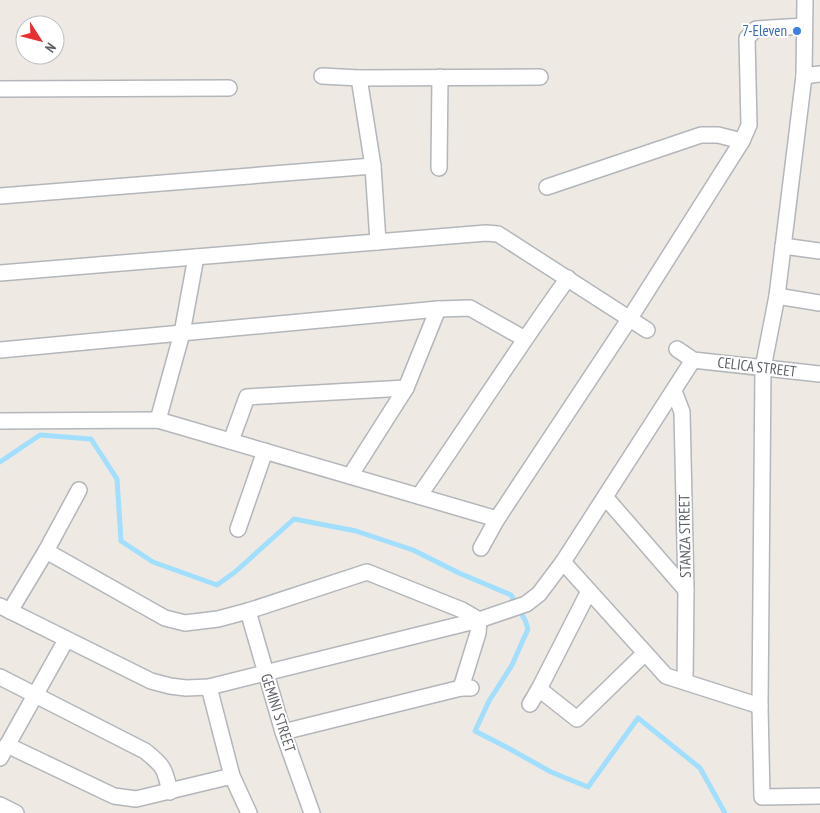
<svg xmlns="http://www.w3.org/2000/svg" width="820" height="813" viewBox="0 0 820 813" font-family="'PT Sans Narrow',sans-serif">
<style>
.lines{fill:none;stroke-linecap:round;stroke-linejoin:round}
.stream{stroke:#a2defe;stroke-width:5}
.minor-casing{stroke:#b3b6ba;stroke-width:18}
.minor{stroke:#fff;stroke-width:15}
.shop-dot{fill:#3f7fe0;stroke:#fff;stroke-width:2}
.labels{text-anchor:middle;stroke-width:4;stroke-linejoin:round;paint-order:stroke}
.shop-label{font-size:15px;fill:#366cbe;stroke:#fff;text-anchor:end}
.street-label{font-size:15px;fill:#5b5f63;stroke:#fff}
</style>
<rect width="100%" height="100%" fill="#eeeae3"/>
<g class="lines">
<!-- stream -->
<path class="stream" d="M0,462l40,-27 51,4 26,40 4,62 32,21 64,23 18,-13 59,-53 62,12 57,19 46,23 52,22 14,25 3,9 -16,36 -23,36 -14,30 33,17 43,24 37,15 50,-69 62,50 25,45"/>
<!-- minor casing -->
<g class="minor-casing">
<g id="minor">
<path d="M805,0l-1,76 -27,220 -14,72 -3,338 2,91 58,-1"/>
<path d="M322,76l37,2 181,-1"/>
<path d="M804,76l16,-2"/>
<path d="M359,78l14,88 5,76"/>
<path d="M0,89l229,-1"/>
<path d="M439,168l1,-91"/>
<path d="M547,187l154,-52h17l24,6"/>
<path d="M0,196l373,-30"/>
<path d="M783,246l37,5"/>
<path d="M0,273l486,-40 12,1 149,96"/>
<path d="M777,296l43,7"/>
<path d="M677,349l16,11 127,14"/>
<path d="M0,350l438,-41 32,-1 55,31"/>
<path d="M674,391l8,21 4,178 -1,92"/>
<path d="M158,420l24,-87 14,-76"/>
<path d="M0,421l158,-1 339,99"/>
<path d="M231,441l16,-44 159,-9"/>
<path d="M350,476l56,-88 32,-79"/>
<path d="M419,496c50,-72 97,-146 149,-218"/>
<path d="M606,498l80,92"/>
<path d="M238,529l27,-78"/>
<path d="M481,548l16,-29 133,-201 112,-177 7,-16 -2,-87 9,-9 48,-3"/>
<path d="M46,551l119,67 20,5 33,-4 30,-8 119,-39 95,38 17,10"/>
<path d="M563,562l103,114 94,30"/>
<path d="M0,606l151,75 19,5 16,2 23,-1 270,-67 47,-16 13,-10 24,-32 130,-202"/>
<path d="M10,611l36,-60 33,-61"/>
<path d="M248,611l35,121 29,81"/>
<path d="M0,677l145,74c19,15 20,18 25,41"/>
<path d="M209,687l23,89 17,37"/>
<path d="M461,688l17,-55 1,-13"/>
<path d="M539,689l38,30 68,-66"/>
<path d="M530,704l9,-15 50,-98"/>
<path d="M283,732l178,-44h10"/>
<path d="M7,745l107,51 22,3 96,-23"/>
<path d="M0,758l66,-118"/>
<path d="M0,805l16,8"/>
</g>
</g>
<!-- minor -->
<use href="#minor" class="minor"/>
</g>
<!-- markers -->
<circle class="shop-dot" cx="797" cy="31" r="5"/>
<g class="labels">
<!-- shop labels -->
<g class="shop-label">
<text x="787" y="36">7-Eleven</text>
</g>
<!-- street labels -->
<g class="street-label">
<text transform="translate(757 367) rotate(7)" y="5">CELICA STREET</text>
<text transform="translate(685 536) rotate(-91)" y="5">STANZA STREET</text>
<text transform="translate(278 713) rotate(72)" y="5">GEMINI STREET</text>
</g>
</g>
<!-- north arrow -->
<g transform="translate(40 40) rotate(126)"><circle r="24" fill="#ffffff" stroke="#bdbfc1"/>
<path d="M0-4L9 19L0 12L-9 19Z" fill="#e73032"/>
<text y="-8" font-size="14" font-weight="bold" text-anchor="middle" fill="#5b5f63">N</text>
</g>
</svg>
